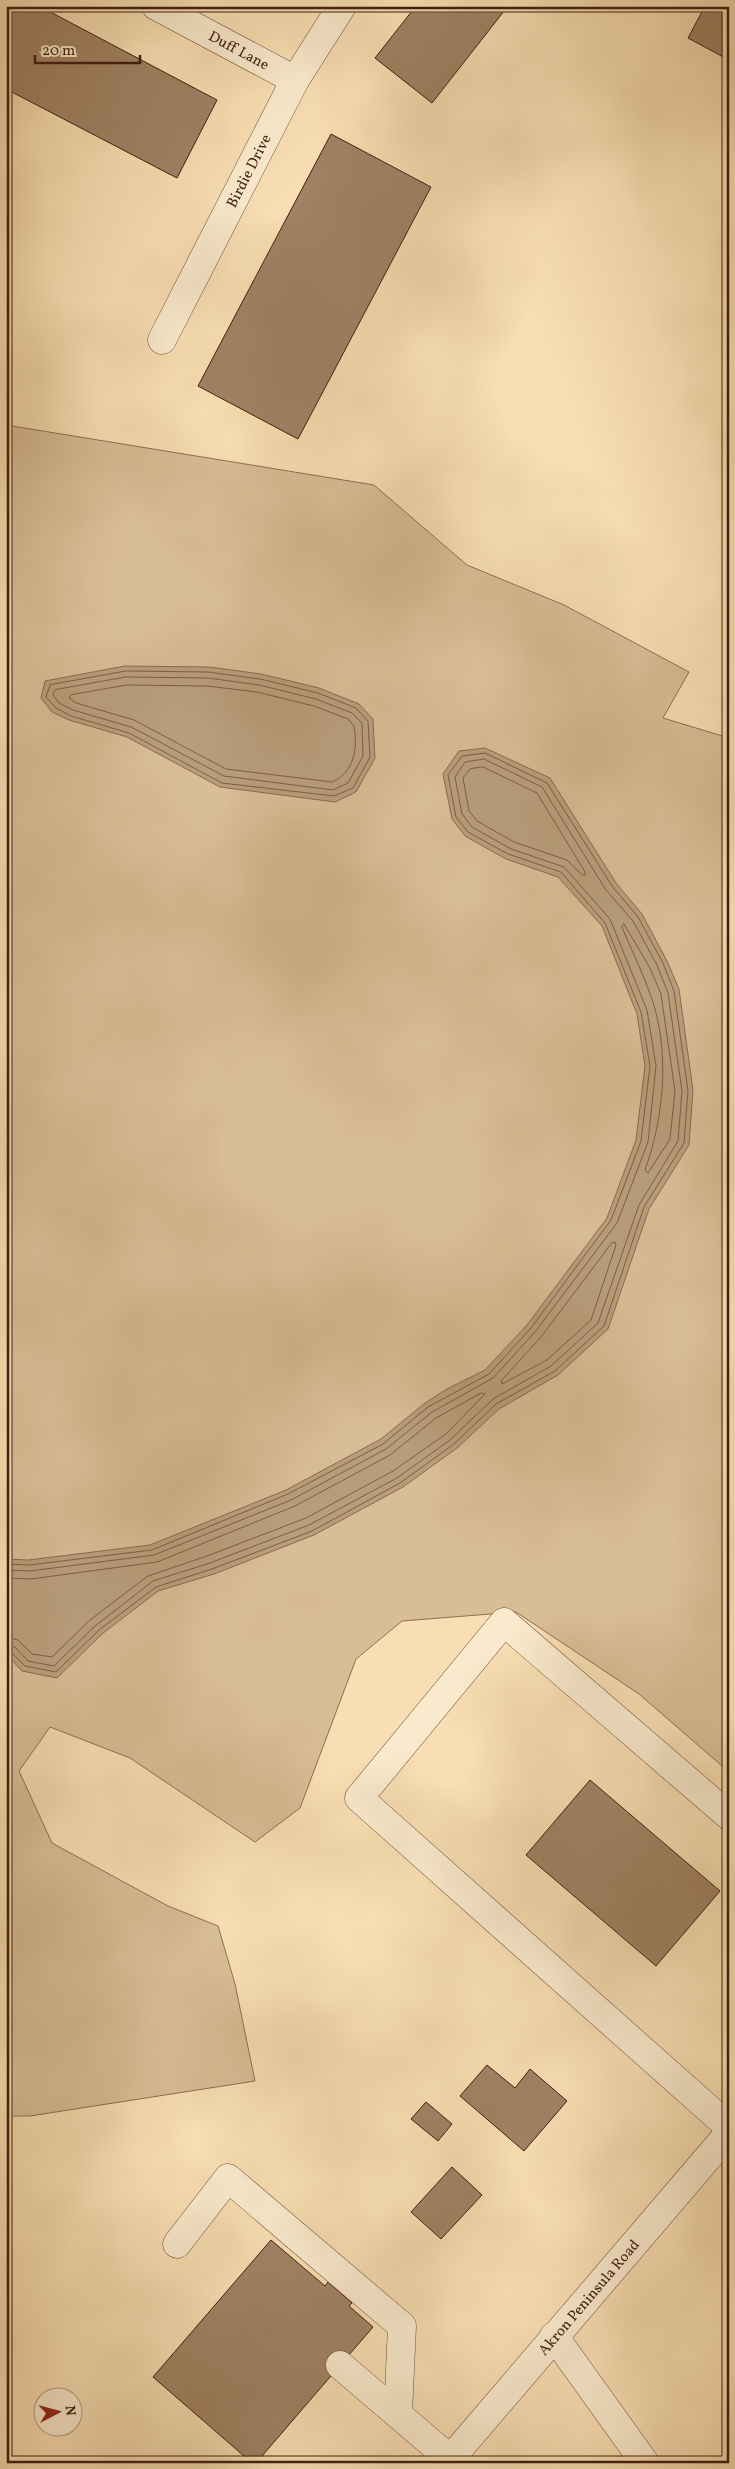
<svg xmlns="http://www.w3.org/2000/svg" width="735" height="2469" viewBox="0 0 735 2469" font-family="Vollkorn,serif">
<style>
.green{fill:#d9bd96;stroke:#8c6e53}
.water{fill:#b99d7b;stroke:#896a50}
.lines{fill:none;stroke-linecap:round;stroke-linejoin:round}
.shore{stroke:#7c5e46;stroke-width:1}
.building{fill:#a08264;stroke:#401e10}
.minor-casing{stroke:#6e4e38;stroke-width:29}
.minor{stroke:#faeacd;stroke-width:28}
.labels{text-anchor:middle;stroke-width:4;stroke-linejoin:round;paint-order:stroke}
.street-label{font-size:15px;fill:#401e10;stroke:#faeacd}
</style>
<rect width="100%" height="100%" fill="#f8deb2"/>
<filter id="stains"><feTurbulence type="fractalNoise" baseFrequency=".004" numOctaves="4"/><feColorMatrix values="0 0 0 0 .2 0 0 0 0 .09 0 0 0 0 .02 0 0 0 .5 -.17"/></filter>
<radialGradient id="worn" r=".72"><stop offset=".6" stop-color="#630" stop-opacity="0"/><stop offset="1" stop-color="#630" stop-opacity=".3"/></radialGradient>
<!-- green -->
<path class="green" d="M6,425l368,60 93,80 97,40 125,67 -26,46 66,20v1034l-90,-78 -123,-82 -114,9 -46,38 -56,149 -45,34 -125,-84 -80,-31 -31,44 33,72 116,63 50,20 17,58 20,97 -225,35h-24z"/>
<!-- water -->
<g class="water">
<path d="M125,666l84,1 52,7 58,14 40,16 14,15 2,39 -19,34 -21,10 -115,-15 -93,-50 -58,-17 -17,-8 -11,-14 4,-17z"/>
<path d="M485,748l65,30 66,105 26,31 25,47 12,28 14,101 -4,55 -40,64 -41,120 -50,46 -59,34 -42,39 -54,39 -89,48 -100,39 -56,17 -56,43 -45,44 -35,-7 -16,-17v-95l22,1 122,-15 136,-55 95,-51 44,-36 22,-14 38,-19 42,-45 80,-107 29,-78 9,-74 -8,-52 -35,-88 -44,-49 -52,-18 -41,-23 -13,-17 -9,-45 16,-23z"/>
</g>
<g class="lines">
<!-- shore -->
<g class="shore">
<path d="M126,671l82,1 52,7 58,14 38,15 12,13 2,36 -17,31 -19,8 -112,-13 -93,-50 -58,-17 -15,-8 -10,-11 4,-12z"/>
<path d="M126,677l82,1 51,7 57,14 36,14 10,10 1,33 -15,27 -15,7 -109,-14 -93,-49 -58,-17 -14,-7 -6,-8 2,-5z"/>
<path d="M127,685l80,1 50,6 57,14 34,13 6,7c4,22 0,47 -22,56l-106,-13 -92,-49 -58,-17 -7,-5 2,-3z"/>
<path d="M483,767l54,26 48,79v3h-3l-15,-15 -53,-18 -37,-21 -8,-10 -6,-33 7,-9z"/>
<path d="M624,924l26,44 11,26 14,97 -5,48 -22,34 -3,-3c18,-50 24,-110 10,-161 -8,-28 -22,-55 -33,-82z"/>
<path d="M612,1243l3,-1 1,3 -25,75 -44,40 -45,24 -1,-3 40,-44z"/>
<path d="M6,1564l23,1 123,-15 136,-56 95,-50 45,-37 61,-33 42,-46 80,-108 30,-79 9,-75 -9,-54 -36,-89 -44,-51 -53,-18 -40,-22 -12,-15 -8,-42 14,-19 23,-3 62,30 65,103 26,31 25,46 11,28 14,100 -4,52 -40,64 -40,119 -49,45 -59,33 -42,40 -54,39 -88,48 -100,38 -56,18 -57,43 -43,42 -31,-6 -14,-14 -5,-1"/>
<path d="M6,1570l24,1 124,-16 137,-55 95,-51 46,-37 61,-34 42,-46 82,-109 31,-81 8,-76 -9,-56 -37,-91 -46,-52 -53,-18 -39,-22 -10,-13 -7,-37 10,-15 19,-3 58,28 64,103 27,31 24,44 11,28 14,98 -4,50 -39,64 -41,118 -47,43 -58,33 -43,41 -53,38 -88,47 -99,38 -57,18 -58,45 -41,40 -26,-5 -13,-14 -9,-2"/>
<path d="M6,1578l25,1 126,-17 138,-56 95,-51 46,-37 45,-25 4,1 -39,40 -53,37 -87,47 -99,38 -59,20 -58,44 -38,37 -20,-3 -14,-14 -12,-3"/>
</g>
</g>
<!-- building -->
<g class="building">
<path d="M6,6h33l178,94 -40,78 -171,-89z"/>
<path d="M416,6h92l-76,97 -57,-45z"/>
<path d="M705,6h24v54l-41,-22z"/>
<path d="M331,134l100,53 -133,252 -100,-53z"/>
<path d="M590,1780l130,111 -64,75 -130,-111z"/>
<path d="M487,2065l28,23 15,-19 37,32 -43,50 -64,-55z"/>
<path d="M426,2102l26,22 -14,17 -27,-22z"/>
<path d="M452,2167l30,28 -41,44 -30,-27z"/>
<path d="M271,2240l54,46 3,-4 24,21 -3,3 24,21 -117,136h-4l-99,-86z"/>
</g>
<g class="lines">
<!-- minor casing -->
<g class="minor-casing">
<g id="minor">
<path id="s1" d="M156,6l139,74"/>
<path id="s2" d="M162,340l133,-260 47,-74"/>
<path d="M729,1816l-225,-194 -145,176 370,329"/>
<path d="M177,2244l51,-66 174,148 -4,88"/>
<path d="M554,2336l91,127"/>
<path d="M340,2365l110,94"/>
<path id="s3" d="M447,2463l282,-330"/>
</g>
</g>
<!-- minor -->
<use href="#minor" class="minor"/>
</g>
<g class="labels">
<!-- street labels -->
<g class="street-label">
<text dy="5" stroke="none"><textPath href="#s1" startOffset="94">Duff Lane</textPath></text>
<text dy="5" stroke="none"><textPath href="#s2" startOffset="190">Birdie Drive</textPath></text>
<text dy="5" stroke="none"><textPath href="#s3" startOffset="218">Akron Peninsula Road</textPath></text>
</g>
</g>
<!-- margin -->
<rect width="735" height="2469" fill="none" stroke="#f8deb2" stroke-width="25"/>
<rect x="8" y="8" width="720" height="2454" fill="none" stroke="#401e10" stroke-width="2.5"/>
<rect x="12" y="12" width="710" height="2444" fill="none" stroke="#401e10"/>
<!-- north arrow -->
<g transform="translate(58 2412) rotate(84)"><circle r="24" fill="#faeacd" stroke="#b09881"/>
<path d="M0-4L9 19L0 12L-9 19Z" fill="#8f2418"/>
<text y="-8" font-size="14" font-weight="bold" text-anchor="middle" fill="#401e10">N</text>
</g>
<!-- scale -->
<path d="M35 55v8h105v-8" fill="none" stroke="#401e10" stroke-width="2.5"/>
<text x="42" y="55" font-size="15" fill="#401e10" stroke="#faeacd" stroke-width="4" paint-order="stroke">20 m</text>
<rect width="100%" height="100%" filter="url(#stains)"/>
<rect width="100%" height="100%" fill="url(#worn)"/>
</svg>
